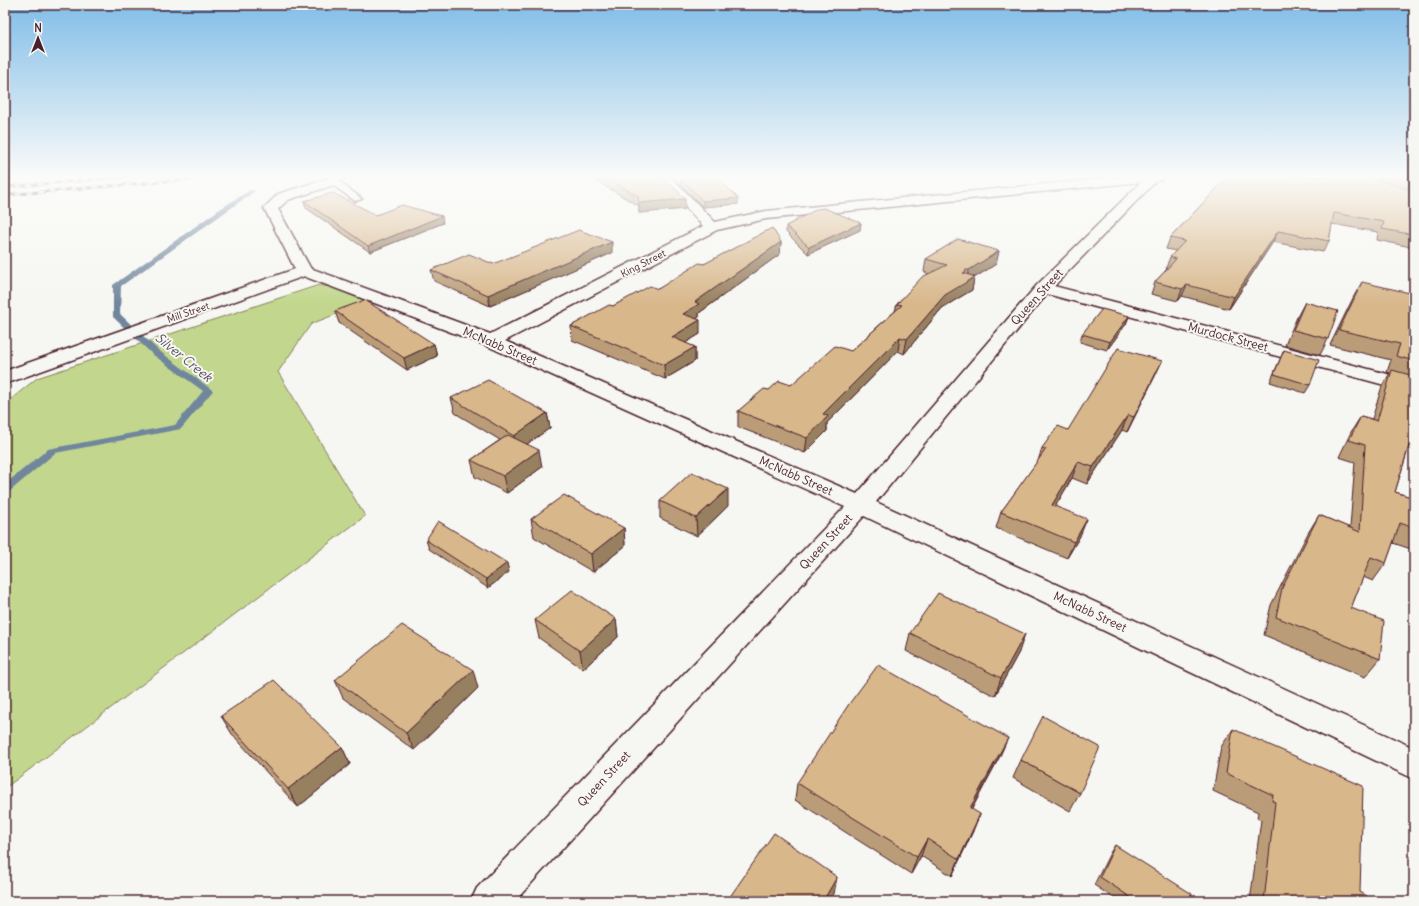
<svg xmlns="http://www.w3.org/2000/svg" width="1419" height="906" viewBox="0 0 1419 906" font-family="Delius,sans-serif">
<style>
.green{fill:#c2d78d;stroke:#867b5c}
.lines{fill:none;stroke-linecap:round;stroke-linejoin:round}
.stream{fill:#6f869c;fill-rule:evenodd}
.lane-casing{stroke:#4a1f2b;stroke-width:3}
.street-casing{stroke:#4a1f2b;stroke-width:3}
.secondary-casing{stroke:#4a1f2b;stroke-width:3}
.lane{fill:#f6f6f2;fill-rule:evenodd}
.street{fill:#f6f6f2;fill-rule:evenodd}
.secondary{fill:#f6f6f2;fill-rule:evenodd}
.rail-casing{stroke:#4a1f2b;stroke-width:3}
.rail{stroke:#f6f6f2;stroke-width:2;stroke-dasharray:5.5;stroke-linecap:butt}
.wall{fill:#ba9d78;stroke:#4a1f2b}
.shaded-wall{fill:#978061;stroke:#4a1f2b}
.building{fill:#d8b78b;stroke:#4a1f2b}
.labels{text-anchor:middle;stroke-width:4;stroke-linejoin:round;paint-order:stroke}
.far-street-label{font-size:10px;fill:#4a1f2b;stroke:#f6f6f2}
.street-label{font-size:12px;fill:#4a1f2b;stroke:#f6f6f2}
.water-label{font-size:13px;font-style:italic;fill:#5c5264;stroke:#f6f6f2}
</style>
<rect width="100%" height="100%" fill="#f6f6f2"/>
<filter id="ink" filterUnits="userSpaceOnUse"><feTurbulence type="fractalNoise" baseFrequency=".025" numOctaves="2"/><feDisplacementMap in="SourceGraphic" scale="8" xChannelSelector="R" yChannelSelector="G"/><feConvolveMatrix kernelMatrix="1 2 1 2 8 2 1 2 1" color-interpolation-filters="sRGB"/></filter>
<g filter="url(#ink)">
<!-- green -->
<path class="green" d="M319,285l21,4 29,12 -58,23 -33,48 87,144 -360,272v-384l32,-26z"/>
<g class="lines">
<!-- stream -->
<path class="stream" d="M250,190l5,1 -134,95 -1,28 38,36 53,39 2,2 -2,2 -30,36 -126,24 -46,39 -4,1v-9l43,-35 127,-24 28,-34 -51,-37 -39,-37v-32l107,-76z"/>
<!-- lane casing -->
<g class="lane-casing">
<path id="lane" d="M330,179h6l26,20 -7,2 -25,-18z"/>
</g>
<!-- street casing -->
<g class="street-casing">
<path id="street" d="M658,177h13l44,45 51,-11 356,-34h41l-2,3 -5,1 -102,105 360,95v12l-367,-99 -171,208 538,246v31l-550,-263 -349,385h-44l6,-13 368,-381 -360,-162 -187,-71 -2,-3 2,-3h12l180,66 213,-108zM1141,182l-104,103 -180,209 -352,-153 212,-111 49,-11z"/>
</g>
<!-- secondary casing -->
<g class="secondary-casing">
<path id="secondary" d="M332,177h14l-9,7 -49,16 -10,9 34,62 -2,3 -305,110v-13l290,-102 -31,-61 14,-14z"/>
</g>
<!-- lane -->
<use href="#lane" class="lane"/>
<!-- street -->
<use href="#street" class="street"/>
<!-- secondary -->
<use href="#secondary" class="secondary"/>
<!-- rail casing -->
<g class="rail-casing">
<g id="rail">
<path d="M5,187l119,-10"/>
<path d="M5,195l211,-18"/>
</g>
</g>
<!-- rail -->
<use href="#rail" class="rail"/>
</g>
<!-- wall -->
<g class="wall">
<path d="M591,177h73l21,32 -46,4v-7l-48,-28z"/>
<path d="M1228,177h186v5l-3,-1 -5,8 8,6v47l-3,5 -34,-7 1,-8 -46,-8 -3,17 -6,11 -50,-10 -44,67 -47,-13 -4,5 -27,-7 4,-12 12,-13 -1,-1 4,-11 6,-6 -10,-2 4,-11z"/>
<path d="M681,179l57,25 -35,3 -22,-22z"/>
<path d="M304,201l72,14 67,8 -73,29 -64,-44z"/>
<path d="M861,223l-1,7 -52,24 -22,-22v-6z"/>
<path d="M781,242l-1,12 -81,59v4l-3,2 4,15 -15,9 10,4v14l-30,18 -93,-39 -1,-14 42,-20 45,-17 46,-25z"/>
<path d="M999,251l-3,13 -22,14 -2,12 -30,18 -38,46 -6,-3 -71,72v8l-22,22 -67,-26v-16l31,-21 22,-5 60,-34 44,-40 2,-7 32,-30 -5,-2 2,-13z"/>
<path d="M612,253l-122,53 -56,-25 -3,-11z"/>
<path d="M1362,282l50,45 2,1v113l-3,-1 -16,52 19,6v52l-21,-7 -7,20 -13,18 -10,-4 -12,31 29,51 -15,18 -101,-42 7,-30 37,-72 11,-18 31,13 5,-66 -16,-5 12,-25 10,-16 11,3 10,-33 8,-13 -3,-1 4,-12 -61,-15 24,-49z"/>
<path d="M1305,302l23,37 -8,16 -35,-10 12,-28z"/>
<path d="M335,311l99,33 3,12 -30,14 -68,-47z"/>
<path d="M1129,316l-3,8 -19,26 -27,-8 2,-8z"/>
<path d="M1284,350l26,35 -5,8 -35,-11z"/>
<path d="M1162,361l-7,15 -28,56 -5,-2 -35,54 -15,-6 -17,29 25,29 -13,22 -71,-30 5,-16 37,-51 4,-13 26,-18z"/>
<path d="M451,398l96,15 3,15 -23,16 15,23 -35,26 -32,-16 -4,-17 29,-20 -45,-27z"/>
<path d="M660,501l68,5 -31,30 -37,-18z"/>
<path d="M531,519l93,9 1,18 -32,26 -59,-35z"/>
<path d="M426,540l83,32 -21,16 -59,-39z"/>
<path d="M616,619l2,18 -35,32 -44,-31 -4,-18z"/>
<path d="M910,633l109,19 -24,44 -89,-45z"/>
<path d="M335,680l143,8 -64,62 -71,-52z"/>
<path d="M221,716l121,31 8,17 -52,43 -66,-73z"/>
<path d="M1233,729l127,163 7,9h-117l11,-81 -4,-2 1,-6 -45,-21 8,-44z"/>
<path d="M1000,756l-28,53 1,22 -21,45 -31,-20 -10,18 -116,-74 2,-17z"/>
<path d="M1021,760l59,33 -10,18 -57,-33z"/>
<path d="M1115,845l75,56h-72l-24,-16 16,-32z"/>
</g>
<!-- shaded-wall -->
<g class="shaded-wall">
<path d="M738,198v6l-35,3v-6z"/>
<path d="M685,199v10l-46,4v-10z"/>
<path d="M442,216l1,7 -73,29 -2,-6z"/>
<path d="M861,223l-1,7 -52,24 1,-7z"/>
<path d="M1278,231l-5,11 -44,67 5,-12z"/>
<path d="M612,242v11l-122,53 -2,-11z"/>
<path d="M781,242l-1,12 -81,59v4l-16,10v-13l12,-12z"/>
<path d="M999,251l-3,13 -22,14 -2,12 -30,18 -38,46 3,-15 59,-69 -2,13 3,-1 2,-12z"/>
<path d="M1187,285l-5,11 -4,5 4,-12z"/>
<path d="M1129,316l-3,8 -19,26 3,-8z"/>
<path d="M700,320v14l-28,17v-14z"/>
<path d="M900,337l-2,14 -71,72v8l-22,22 2,-15 16,-24z"/>
<path d="M434,344l3,12 -30,14 -3,-12z"/>
<path d="M695,347v14l-30,18 -1,-14z"/>
<path d="M1162,361l-7,15 -28,56 7,-15z"/>
<path d="M547,413l3,15 -33,23 -3,-15z"/>
<path d="M1128,415l-6,15 -35,54 6,-17z"/>
<path d="M539,450l3,17 -35,26 -4,-17z"/>
<path d="M1078,462l-6,16 -26,44 6,-17z"/>
<path d="M728,489v17l-31,30 -1,-18z"/>
<path d="M1087,519l-7,17 -13,22 7,-16z"/>
<path d="M624,528l1,18 -32,26 -2,-18z"/>
<path d="M507,563l2,9 -21,16 -2,-9z"/>
<path d="M616,619l2,18 -35,32 -3,-18z"/>
<path d="M1025,634l-6,18 -24,44 6,-18z"/>
<path d="M473,670l5,18 -64,62 -8,-17z"/>
<path d="M1008,738l-8,18 -37,69 7,-17z"/>
<path d="M342,747l8,17 -52,43 -10,-18z"/>
<path d="M980,814l-7,17 -21,45 7,-17z"/>
<path d="M927,839l-6,17 -10,18 6,-17z"/>
<path d="M837,877l-3,17 -5,7h-6z"/>
</g>
<!-- building -->
<g class="building">
<path d="M604,177h60l21,22 -46,4 -1,-7z"/>
<path d="M703,177h14l21,21 -35,3 -22,-22z"/>
<path d="M1228,177h142l43,14 1,4v40l-32,-6 2,-7 -50,-9 -5,28 -51,-10 -44,66 -47,-12 -5,4 -27,-7 21,-23 -6,-2 15,-16 -15,-3z"/>
<path d="M1402,177h9v3z"/>
<path d="M333,193l43,22 26,-10 40,11 -74,30 -64,-45z"/>
<path d="M824,208l37,15 -52,24 -23,-21 31,-17z"/>
<path d="M772,228l9,14 -86,60 4,2 -16,10 17,6 -28,17 23,10 -31,18 -93,-39 38,-21 4,1 37,-20 8,3 41,-26 5,1z"/>
<path d="M579,230l33,12 -124,53 -57,-25 38,-16 24,10z"/>
<path d="M958,239l41,12 -30,19h-3l-3,3 12,4 -30,18 -38,44 -7,-2 -77,77 5,2 -21,22 -69,-27 26,-22 5,1 10,-9 12,4 44,-39 16,5 51,-46 -5,-1 25,-27 25,-12 -21,-6z"/>
<path d="M1362,282l52,12v25l-2,8 2,1v33l-18,-5 4,-12 -61,-14z"/>
<path d="M365,300l69,44 -30,14 -69,-47z"/>
<path d="M1305,302l33,9 -10,28 -35,-9z"/>
<path d="M1102,309l27,7 -19,26 -28,-8z"/>
<path d="M1118,348l44,13 -28,56 -6,-2 -35,52 -15,-5 -26,43 35,14 -13,23 -73,-30 45,-63 -4,-1 16,-22 10,4z"/>
<path d="M1284,350l35,10 -9,25 -36,-11z"/>
<path d="M1392,370l22,6v53l-19,63 19,6v30l-14,-5 -14,40 -15,-6 -20,51 33,13 -4,38 -104,-42 6,-29 37,-73 41,17 5,-87 -16,-5 12,-24 16,5z"/>
<path d="M488,380l59,33 -33,23 -63,-38z"/>
<path d="M508,435l31,15 -36,26 -32,-16z"/>
<path d="M692,472l36,17 -32,29 -36,-17z"/>
<path d="M564,495l60,33 -33,26 -60,-35z"/>
<path d="M438,521l69,42 -21,16 -60,-39z"/>
<path d="M572,590l44,29 -36,32 -45,-31z"/>
<path d="M938,593l87,41 -24,44 -91,-45z"/>
<path d="M402,625l71,45 -67,63 -71,-53z"/>
<path d="M878,665l130,73 -38,70 10,6 -21,45 -32,-20 -10,18 -120,-74 52,-79z"/>
<path d="M274,680l68,67 -54,42 -67,-73z"/>
<path d="M1043,716l57,31 -20,46 -59,-33z"/>
<path d="M1233,729l130,57 -3,106 7,4v5h-103l11,-99 -3,-1 1,-6 -47,-22z"/>
<path d="M774,833l63,44 -14,24h-96z"/>
<path d="M1115,845l77,49 -2,7h-54l-36,-24z"/>
</g>
</g>
<!-- sky -->
<linearGradient id="sky" x2="0" y2="1"><stop stop-color="#81bde8"/><stop offset="0.58" stop-color="#fbfbf9"/><stop offset="1" stop-color="#fbfbf9" stop-opacity="0"/></linearGradient>
<rect width="1419" height="304" fill="url(#sky)"/>
<g class="labels">
<!-- far-street labels -->
<g class="far-street-label">
<text transform="translate(643 263) rotate(-27)" y="4">King Street</text>
<text transform="translate(188 312) rotate(-19)" y="4">Mill Street</text>
</g>
<!-- street labels -->
<g class="street-label">
<text transform="translate(1037 297) rotate(-48)" y="4">Queen Street</text>
<text transform="translate(1228 337) rotate(15)" y="4">Murdock Street</text>
<text transform="translate(500 346) rotate(23)" y="4">McNabb Street</text>
<text transform="translate(796 476) rotate(24)" y="4">McNabb Street</text>
<text transform="translate(826 542) rotate(-47)" y="4">Queen Street</text>
<text transform="translate(1090 612) rotate(25)" y="4">McNabb Street</text>
<text transform="translate(604 779) rotate(-47)" y="4">Queen Street</text>
</g>
<!-- water labels -->
<g class="water-label">
<text transform="translate(184 357) rotate(39)" y="5">Silver Creek</text>
</g>
</g>
<!-- margin -->
<rect width="1419" height="906" fill="none" stroke="#f6f6f2" stroke-width="20"/>
<rect x="10" y="10" width="1399" height="886" fill="none" stroke="#4a1f2b" stroke-width="1.5" filter="url(#ink)"/>
<!-- north arrow -->
<g transform="translate(38 38)" stroke="#f6f6f2" stroke-width="3" paint-order="stroke">
<path d="M0-3L7 15L0 10L-7 15Z" fill="#4a1f2b"/>
<text y="-6" font-size="11" font-weight="bold" text-anchor="middle" fill="#4a1f2b">N</text>
</g>
</svg>
